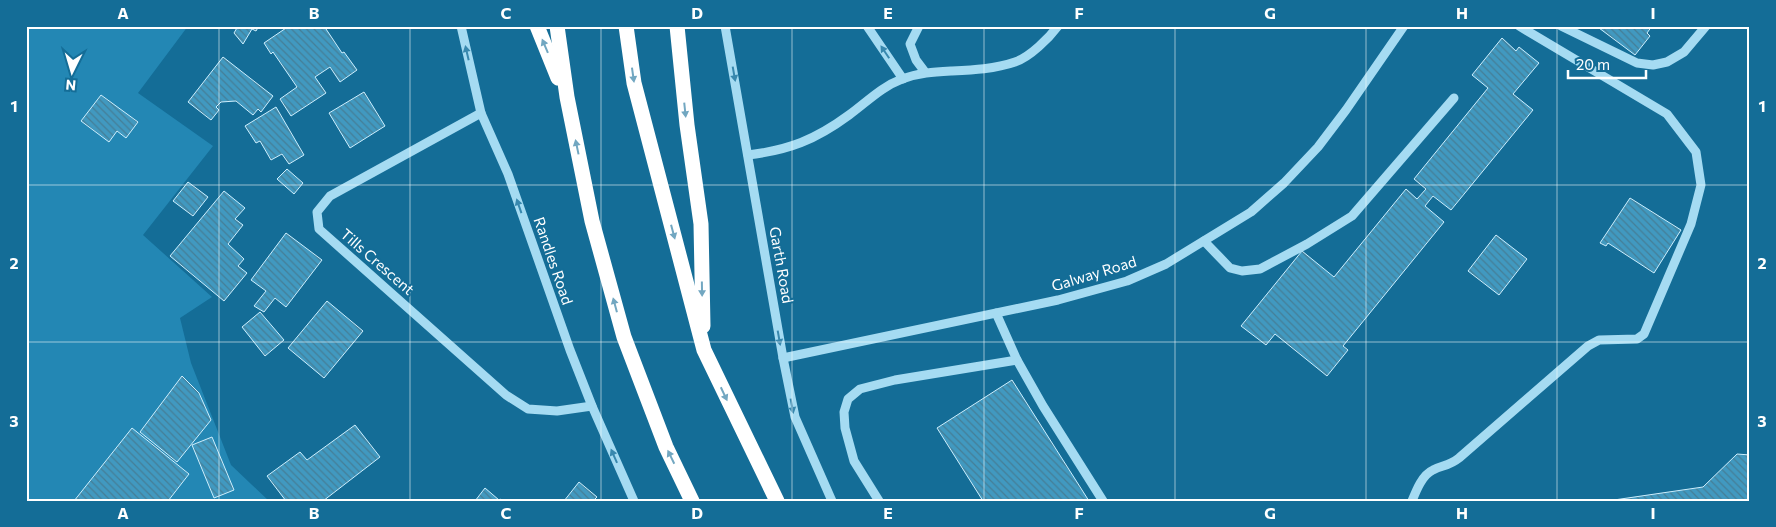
<svg xmlns="http://www.w3.org/2000/svg" width="1776" height="527" viewBox="0 0 1776 527" font-family="Commissioner,sans-serif">
<style>
.garden{fill:#2387b4}
.building{fill:url(#building-back-hatch);stroke:#cdeefd}
.lines{fill:none;stroke-linecap:round;stroke-linejoin:round}
.minor{stroke:#a5dbf2;stroke-width:9}
.highway{stroke:#fff;stroke-width:15}
.oneway{fill:#72a7c1}
.oneway2{fill:#3888ae}
.grid{fill:none;stroke:#fff;stroke-width:1;stroke-opacity:0.55}
.labels{text-anchor:middle;stroke-width:4;stroke-linejoin:round;paint-order:stroke}
.street-label{font-size:15px;fill:#fff;stroke:#146d97}
.neatline{fill:none;stroke:#fff;stroke-width:2}
.grid-label{font-size:16px;text-anchor:middle;font-weight:bold;fill:#fff}
</style>
<defs>
<pattern id="building-back-hatch" width="6" height="6" patternUnits="userSpaceOnUse" patternTransform="scale(1.25)"><rect width="6" height="6" fill="#4199c0"/><path d="M-1 5l2 2M0 0l6 6M5-1l2 2" fill="none" stroke="#457e97"/></pattern>
</defs>
<rect width="100%" height="100%" fill="#146d97"/>
<!-- garden -->
<path class="garden" d="M26,26h162l-50,67 75,53 -70,89 69,62 -32,21 11,45 40,102 38,36h-243z"/>
<!-- building -->
<g class="building">
<path d="M238,26h21l-3,5 -4,-2 -9,15 -9,-11z"/>
<path d="M289,26h35l18,27 2,-1 13,18 -17,12 -10,-15 -15,10 11,16 -35,23 -11,-17 17,-12 -24,-35 -2,2 -7,-11z"/>
<path d="M1600,26h52l-5,7 3,3 -15,19 -36,-27z"/>
<path d="M1502,38l14,13 3,-4 20,16 -26,31 20,16 -82,100 -18,-14 -8,10 19,16 -101,124 5,4 -21,26 -52,-42 -9,11 -25,-19 61,-75 32,26 72,-88 11,10 9,-10 -12,-10 74,-91 -16,-13z"/>
<path d="M223,57l50,39 -12,16 -3,-3 -5,6 -17,-14 -15,1 -5,5 3,3 -8,10 -23,-18z"/>
<path d="M364,92l21,34 -35,22 -21,-35z"/>
<path d="M101,95l37,27 -12,16 -9,-7 -8,11 -28,-21z"/>
<path d="M276,107l28,48 -15,9 -7,-10 -11,6 -11,-19 -4,2 -11,-17z"/>
<path d="M287,169l16,14 -9,11 -17,-15z"/>
<path d="M188,182l20,15 -15,19 -20,-15z"/>
<path d="M224,191l21,17 -10,11 8,6 -15,19 16,15 -6,7 9,7 -23,28 -54,-45z"/>
<path d="M1630,198l51,32 -27,43 -46,-30 -2,3 -6,-3z"/>
<path d="M286,233l36,27 -36,47 -11,-9 -11,14 -10,-6 12,-15 -15,-11z"/>
<path d="M1496,235l31,24 -28,36 -31,-24z"/>
<path d="M327,301l36,30 -39,47 -36,-30z"/>
<path d="M260,312l24,28 -19,16 -23,-29z"/>
<path d="M182,376l17,17 12,27 -34,42 -37,-30z"/>
<path d="M1012,380l77,121h-106l-46,-73z"/>
<path d="M355,425l25,32 -57,44h-37l-19,-25 33,-24 7,8z"/>
<path d="M132,428l57,46 -21,27h-94z"/>
<path d="M212,437l22,53 -20,8 -22,-53z"/>
<path d="M1737,454l13,1v46h-143l96,-14z"/>
<path d="M579,482l18,15 -4,4h-29z"/>
<path d="M485,488l14,12 1,-1 3,2h-28z"/>
</g>
<g class="lines">
<!-- minor -->
<g class="minor">
<path d="M461,26l20,87 27,61 62,176 22,56 42,95"/>
<path d="M725,26l58,332 12,59 37,84"/>
<path d="M867,26l36,53"/>
<path d="M919,26l-9,18 6,16 9,12"/>
<path d="M1561,26l76,37 16,2 14,-3 17,-10 22,-26"/>
<path d="M481,113l-151,83 -13,16 2,17 187,166 22,14 29,2 35,-5"/>
<path d="M748,155c41,-5 67,-15 101,-40 18,-13 32,-28 53,-36 16,-6 32,-7 49,-8 21,-1 44,-2 64,-9 15,-5 34,-24 43,-36"/>
<path d="M1204,241l26,27 12,3 18,-2 47,-25 45,-28 102,-118"/>
<path d="M996,313l21,47 26,46 60,95"/>
<path d="M783,358l275,-58 69,-19 39,-17 85,-52 33,-29 34,-36 28,-37 58,-84"/>
<path d="M879,501l-25,-40 -9,-33 -1,-16 4,-13 12,-10 35,-9 122,-20"/>
<path d="M1412,501c4,-10 10,-26 21,-31 10,-5 16,-4 26,-12l129,-112 11,-6 38,-1 7,-5 47,-110 10,-39 -5,-33 -29,-38 -148,-88"/>
</g>
<!-- highway -->
<g class="highway">
<path d="M537,26l21,52"/>
<path d="M557,26l10,71 25,124 32,116 42,110 26,54"/>
<path d="M626,26l8,57 70,267 73,151"/>
<path d="M677,26l10,99 14,99 2,102"/>
</g>
</g>
<!-- one-way arrows -->
<defs><path id="oneway-solid" d="M-6-.8H1V-3.2L6.5 0L1 3.2V.8H-6Z" transform="scale(1.25)"/></defs>
<g class="oneway">
<use href="#oneway-solid" transform="translate(545 46) rotate(-113)"/>
<use href="#oneway-solid" transform="translate(633 75) rotate(82)"/>
<use href="#oneway-solid" transform="translate(685 110) rotate(84)"/>
<use href="#oneway-solid" transform="translate(577 147) rotate(-102)"/>
<use href="#oneway-solid" transform="translate(673 232) rotate(75)"/>
<use href="#oneway-solid" transform="translate(702 289) rotate(89)"/>
<use href="#oneway-solid" transform="translate(615 305) rotate(-105)"/>
<use href="#oneway-solid" transform="translate(724 394) rotate(65)"/>
<use href="#oneway-solid" transform="translate(671 457) rotate(-116)"/>
</g>
<g class="oneway2">
<use href="#oneway-solid" transform="translate(885 52) rotate(-124)"/>
<use href="#oneway-solid" transform="translate(467 53) rotate(-103)"/>
<use href="#oneway-solid" transform="translate(734 74) rotate(80)"/>
<use href="#oneway-solid" transform="translate(519 206) rotate(-109)"/>
<use href="#oneway-solid" transform="translate(779 338) rotate(80)"/>
<use href="#oneway-solid" transform="translate(792 406) rotate(79)"/>
<use href="#oneway-solid" transform="translate(614 456) rotate(-114)"/>
</g>
<!-- grid -->
<path class="grid" d="M219,26v475M410,26v475M601,26v475M792,26v475M984,26v475M1175,26v475M1366,26v475M1557,26v475M26,185h1724M26,342h1724"/>
<g class="labels">
<!-- street labels -->
<g class="street-label">
<text transform="translate(553 261) rotate(71)" y="5">Randles Road</text>
<text transform="translate(377 262) rotate(41)" y="5">Tills Crescent</text>
<text transform="translate(781 265) rotate(80)" y="5">Garth Road</text>
<text transform="translate(1094 274) rotate(-17)" y="5">Galway Road</text>
</g>
</g>
<!-- border -->
<rect width="1776" height="527" fill="none" stroke="#146d97" stroke-width="55"/>
<!-- north arrow -->
<g transform="translate(72 72) rotate(185)" stroke="#146d97" stroke-width="4" paint-order="stroke">
<path d="M0-4L9 19L0 12L-9 19Z" fill="#ffffff"/>
<text y="-8" font-size="14" font-weight="bold" text-anchor="middle" fill="#ffffff">N</text>
</g>
<!-- scale -->
<path d="M1568 70v8h78v-8" fill="none" stroke="#ffffff" stroke-width="2.5"/>
<text x="1576" y="70" font-size="15" fill="#ffffff" stroke="#146d97" stroke-width="4" paint-order="stroke">20 m</text>
<rect x="28" y="28" width="1720" height="472" class="neatline"/>
<g class="grid-label">
<text x="123" y="19">A</text>
<text x="314" y="19">B</text>
<text x="506" y="19">C</text>
<text x="697" y="19">D</text>
<text x="888" y="19">E</text>
<text x="1079" y="19">F</text>
<text x="1270" y="19">G</text>
<text x="1462" y="19">H</text>
<text x="1653" y="19">I</text>
<text x="14" y="112">1</text>
<text x="1762" y="112">1</text>
<text x="14" y="269">2</text>
<text x="1762" y="269">2</text>
<text x="14" y="427">3</text>
<text x="1762" y="427">3</text>
<text x="123" y="519">A</text>
<text x="314" y="519">B</text>
<text x="506" y="519">C</text>
<text x="697" y="519">D</text>
<text x="888" y="519">E</text>
<text x="1079" y="519">F</text>
<text x="1270" y="519">G</text>
<text x="1462" y="519">H</text>
<text x="1653" y="519">I</text>
</g>
</svg>
